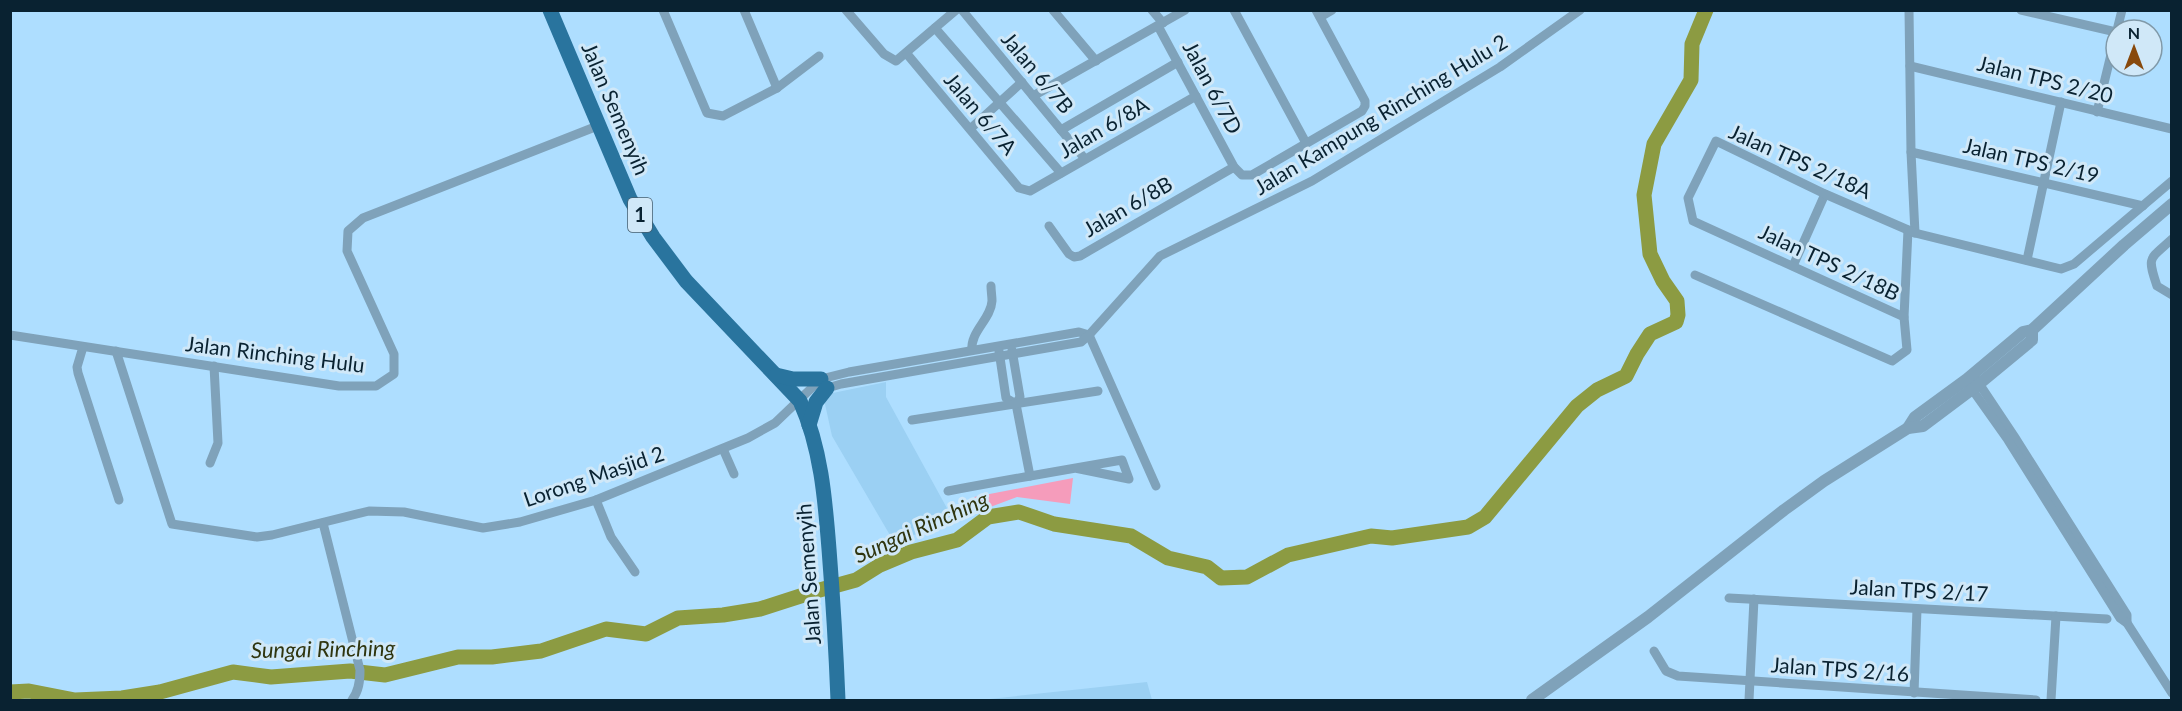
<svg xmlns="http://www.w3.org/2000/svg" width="2182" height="711" viewBox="0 0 2182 711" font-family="Lato,sans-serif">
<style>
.built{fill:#9bd0f3}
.green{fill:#f59cbb}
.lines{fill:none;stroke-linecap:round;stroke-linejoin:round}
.river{stroke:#8c9b42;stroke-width:15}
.minor{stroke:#7fa2ba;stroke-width:9}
.tertiary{stroke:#7fa2ba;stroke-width:12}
.primary{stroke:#29749e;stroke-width:15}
.labels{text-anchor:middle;stroke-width:6;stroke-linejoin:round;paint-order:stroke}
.shield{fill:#d0e8f8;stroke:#455d6d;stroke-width:1.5}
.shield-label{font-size:20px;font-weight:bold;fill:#092231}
.street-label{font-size:21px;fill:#092231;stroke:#d0e8f8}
.water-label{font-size:22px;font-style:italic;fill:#2f350f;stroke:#d0e8f8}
</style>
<rect width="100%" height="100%" fill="#aedeff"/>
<!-- built -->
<g class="built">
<path d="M886,382v15l68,124 -60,21 -62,-106 -9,-41z"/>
<path d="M1147,682l5,18h-172z"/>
</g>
<!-- green -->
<path class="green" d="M1073,478l-3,26 -53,-7 -40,15 -3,-15z"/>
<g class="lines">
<!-- river -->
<path class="river" d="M10,692l19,-1 46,9 47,-2 38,-6 73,-20 38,5 79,-6 35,4 73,-18h34l49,-6 65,-22 40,5 32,-16 45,-3 37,-6 56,-18 40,-11 24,-15 31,-13 46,-12 31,-23 31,-5 35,12 77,12 37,22 39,9 14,11 26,-1 41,-22 83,-19 21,2 76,-11 17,-10 92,-111 20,-16 29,-14 11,-22 13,-20 26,-12 2,-7 -1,-14 -14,-20 -13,-27 -6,-59 10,-51 37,-64 1,-36 14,-34"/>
<!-- minor -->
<g class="minor">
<path d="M663,10l44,103 16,3 54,-28 42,-32"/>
<path d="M744,10l33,78"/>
<path d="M846,10l38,44 12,7 60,-51"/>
<path d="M962,10l123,149"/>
<path d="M1053,10l43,51"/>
<path d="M1152,10l11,13"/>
<path d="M1234,10l72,133"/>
<path d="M1909,10l2,142 4,81"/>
<path d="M2021,10l95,22"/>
<path d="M1320,17l12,-7"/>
<path d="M1158,26l76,141 8,8h10l110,-64 3,-5v-5l-49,-91"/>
<path d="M935,28l126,145"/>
<path d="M2117,30l5,-20"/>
<path d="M907,54l112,134 11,3 166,-95"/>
<path d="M1910,66l262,63"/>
<path d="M1033,96l152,-86"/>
<path d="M2097,112l19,-78"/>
<path d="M970,129l52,-47"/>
<path d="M1061,130l117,-68"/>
<path d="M1911,152l232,54"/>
<path d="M1049,226l20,28 5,3 6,-1 154,-89"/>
<path d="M2172,239c-23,21 -25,17 -15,47l15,9"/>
<path d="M2027,260l34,-158"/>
<path d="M1793,266l32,-72"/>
<path d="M1695,275l197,86 15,-11 -3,-33 4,-87"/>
<path d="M1904,317l-211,-96 -5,-23 28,-57 109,53 90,39 146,36 13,-5 98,-83"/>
<path d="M10,335l329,51h37l18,-12v-20l-47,-103 1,-20 15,-13 237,-93"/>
<path d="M83,347l-6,20 1,6 41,127"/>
<path d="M972,350c-2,-18 19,-31 20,-49 0,-5 -1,-10 -1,-15"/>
<path d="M116,351l56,173 85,13 15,-2 97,-24 35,1 79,16 37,-6 76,-22 152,-62 27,-15 46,-44 28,-7 230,-40 10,3 67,151"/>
<path d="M999,351l7,47 10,6 4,-7 -8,-47"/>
<path d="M1976,379l38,57 113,179v8"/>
<path d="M1969,385l39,55 112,178 7,5 45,70"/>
<path d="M824,389l17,-5 240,-42 8,-7 71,-79 152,-75 188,-114 80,-57"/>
<path d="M1016,404l14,72"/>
<path d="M912,420l186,-29"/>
<path d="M723,449l11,25"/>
<path d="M210,463l8,-20 -4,-77"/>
<path d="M948,491c58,-11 116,-21 174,-31l7,19 -54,-11"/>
<path d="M596,500l15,37 24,35"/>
<path d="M323,523l37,147c0,11 -1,21 -8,30"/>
<path d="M1729,598l378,21"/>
<path d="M1654,651l12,20 12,5 358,24"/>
<path d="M1914,693l3,-84"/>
<path d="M1749,700l5,-101"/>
<path d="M2051,700l5,-84"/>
</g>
<!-- tertiary -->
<g class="tertiary">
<path d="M1908,428l7,-11 52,-38 56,-47 9,-2 92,-85 48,-41"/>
<path d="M1532,700l116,-83 136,-107 40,-29 84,-53 15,-2 56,-42 53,-44v-10"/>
</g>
<!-- primary -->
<g class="primary">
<path d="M550,10l80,189 23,38 33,44 114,120c21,47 25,97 29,148 4,51 7,101 9,151"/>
<path d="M776,375l17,4h28"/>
<path d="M809,425l7,-23 11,-14"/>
</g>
</g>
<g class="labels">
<!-- shield labels -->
<rect class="shield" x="628" y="198" width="24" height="34" rx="4.5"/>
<g class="shield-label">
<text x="640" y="222">1</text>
</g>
<!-- street labels -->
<g class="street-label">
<text transform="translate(1037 73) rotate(50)" y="7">Jalan 6/7B</text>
<text transform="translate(2045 80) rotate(14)" y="7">Jalan TPS 2/20</text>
<text transform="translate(1212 88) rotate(62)" y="7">Jalan 6/7D</text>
<text transform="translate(615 109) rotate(67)" y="7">Jalan Semenyih</text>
<text transform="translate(980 114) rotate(50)" y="7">Jalan 6/7A</text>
<text transform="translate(1381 115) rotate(-31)" y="7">Jalan Kampung Rinching Hulu 2</text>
<text transform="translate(1104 128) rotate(-30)" y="7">Jalan 6/8A</text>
<text transform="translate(2031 161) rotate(13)" y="7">Jalan TPS 2/19</text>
<text transform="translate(1800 162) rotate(24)" y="7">Jalan TPS 2/18A</text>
<text transform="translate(1128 207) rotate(-30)" y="7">Jalan 6/8B</text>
<text transform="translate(1829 263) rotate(25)" y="7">Jalan TPS 2/18B</text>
<text transform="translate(275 355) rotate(7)" y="7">Jalan Rinching Hulu</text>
<text transform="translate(594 477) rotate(-19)" y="7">Lorong Masjid 2</text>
<text transform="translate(809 574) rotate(-94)" y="7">Jalan Semenyih</text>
<text transform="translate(1919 591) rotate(3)" y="7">Jalan TPS 2/17</text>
<text transform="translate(1840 670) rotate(4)" y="7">Jalan TPS 2/16</text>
</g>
<!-- water labels -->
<g class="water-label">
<text transform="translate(921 527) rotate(-24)" y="8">Sungai Rinching</text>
<text transform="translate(323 649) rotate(-1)" y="8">Sungai Rinching</text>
</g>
</g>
<!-- border -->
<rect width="2182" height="711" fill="none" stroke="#092231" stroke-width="24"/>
<!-- north arrow -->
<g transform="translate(2134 48)"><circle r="28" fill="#d0e8f8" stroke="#8099a8" stroke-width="1.5"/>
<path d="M0-4.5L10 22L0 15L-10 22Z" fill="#88490c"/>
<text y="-9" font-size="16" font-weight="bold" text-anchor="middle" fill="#092231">N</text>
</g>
</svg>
